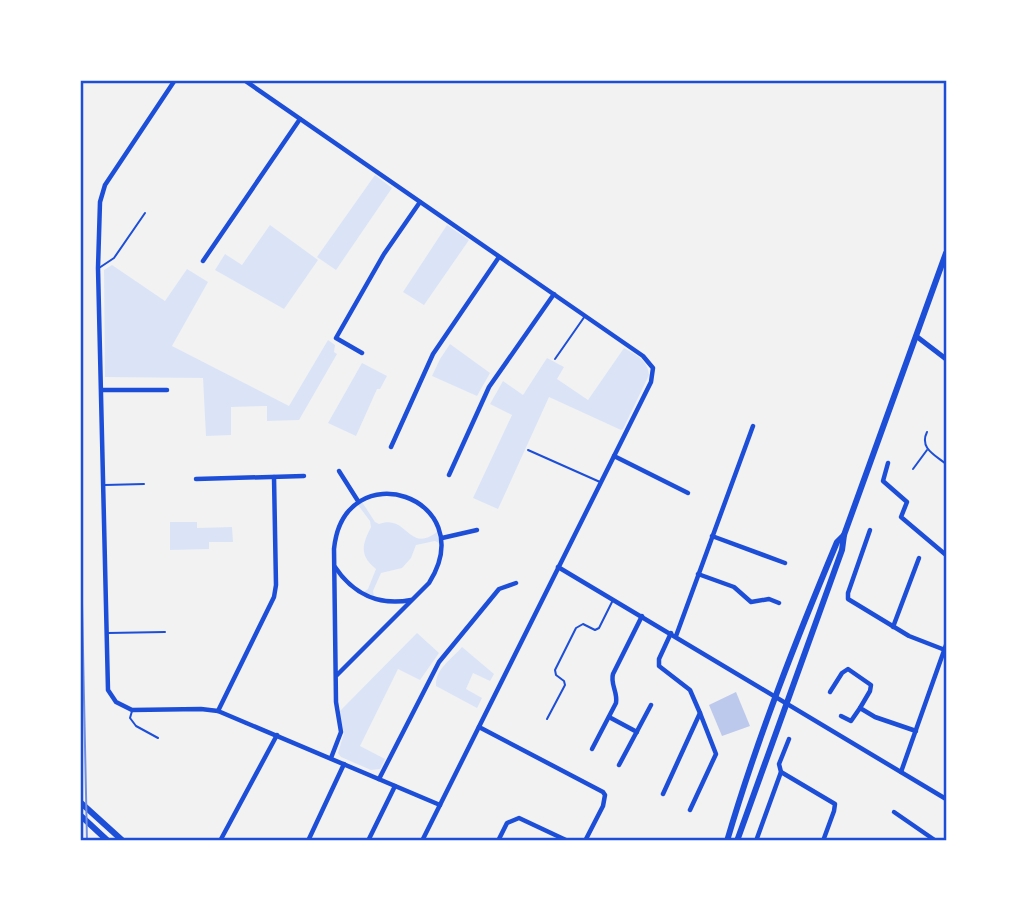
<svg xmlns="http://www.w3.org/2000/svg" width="1027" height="921" viewBox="0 0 1027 921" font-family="'Source Serif 4',serif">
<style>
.green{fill:#dbe4f7}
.building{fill:#bdc9ec}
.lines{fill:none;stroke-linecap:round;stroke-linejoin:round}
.service{stroke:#1d4ed8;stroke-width:2}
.minor{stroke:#1d4ed8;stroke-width:4.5}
.tertiary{stroke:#1d4ed8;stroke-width:5}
.secondary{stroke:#1d4ed8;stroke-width:6}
.rail{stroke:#7290e2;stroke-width:2}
.neatline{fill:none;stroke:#1d4ed8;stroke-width:2.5}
</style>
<rect width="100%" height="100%" fill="#f2f2f2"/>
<!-- green -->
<g class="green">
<path d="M375,175l17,13 -56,82 -19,-13z"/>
<path d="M270,225l48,35 -34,49 -69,-39 10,-16 17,11z"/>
<path d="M447,225l22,15 -45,65 -21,-13z"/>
<path d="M112,265l53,36 22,-32 21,13 -36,64 117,60 39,-66 7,5 -1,7 3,2 -38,66 -32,1v-15l-36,1v28l-25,1 -3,-58 -98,-1 -1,-107z"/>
<path d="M450,344l40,29 -13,23 -45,-20 8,-17z"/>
<path d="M624,348c12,7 24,12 25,27l-26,54 -2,1 -72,-33 -51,112 -25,-11 39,-83 -22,-11 13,-23 20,14 24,-37 17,9 -7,12 31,21z"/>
<path d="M362,363l25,13 -7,13h-3l-21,47 -28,-13z"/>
<path d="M362,502l13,20 4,2c29,-10 29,30 58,8l2,11 -4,-2 -19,4 -5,13 -9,10 -21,5 -8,18 1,5 -10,-4 4,-3 8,-20c-17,-14 -14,-24 -5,-42l-1,-6 -12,-16z"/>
<path d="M170,522h27v6l35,-1 1,15h-24v7l-39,1z"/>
<path d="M417,633l22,20 -19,27 -22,-11 -38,77 25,13 -5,10 -9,1 -30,-13 -3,-4 6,-20 -5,-21z"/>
<path d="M462,647l32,27 -4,7 -17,-8 -7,16 16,9 -5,10 -41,-22c-1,-17 16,-27 26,-39z"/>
</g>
<!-- building -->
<path class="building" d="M736,692l14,34 -28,10 -13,-31z"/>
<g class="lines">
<!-- service -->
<g class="service">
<path d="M99,268l15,-10 31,-45"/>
<path d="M555,359l30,-43"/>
<path d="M927,432c-8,16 8,23 19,32"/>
<path d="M528,450l72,32"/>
<path d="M913,469l14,-19"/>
<path d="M105,485l39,-1"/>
<path d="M108,633l57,-1"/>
<path d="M132,711l-2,7 6,8 22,12"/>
<path d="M547,719l18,-34 -1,-4 -8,-6 -1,-5 21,-42 7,-4 12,6 4,-2 14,-28"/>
</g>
<!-- minor -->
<g class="minor">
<path d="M175,80l-70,105 -5,17 -2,66 10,422 8,12 16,8 69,-1 17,2 222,94"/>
<path d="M244,80l399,276 10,12 -2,14 -229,459"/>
<path d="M203,261l97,-142"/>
<path d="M362,353l-26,-15 48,-84 36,-52"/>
<path d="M102,390h65"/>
<path d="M391,447l42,-93 66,-97"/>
<path d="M614,456l74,37"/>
<path d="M888,463l-5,18 24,21 -6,15 45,38"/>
<path d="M339,471l19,30"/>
<path d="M449,475l40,-88 65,-93"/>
<path d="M196,479l108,-3"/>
<path d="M870,530l-22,63v6l61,37 36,14"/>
<path d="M712,536l73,27"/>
<path d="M442,538l35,-8"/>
<path d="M335,567c18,27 44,39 76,33"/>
<path d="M558,567l388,232"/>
<path d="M698,574l36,13 17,15 18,-3 10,4"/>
<path d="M893,627l26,-69"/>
<path d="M676,636l77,-210"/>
<path d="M830,692l12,-19 6,-4 23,16 -1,6 -10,17"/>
<path d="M218,711l56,-114 2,-12 -2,-108"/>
<path d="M841,716l10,5 9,-13 15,9 41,14"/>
<path d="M609,717l28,15"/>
<path d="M479,727l124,65 2,3 -2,11 -18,35"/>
<path d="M592,749l24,-46c2,-11 -6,-19 -3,-29l29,-58"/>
<path d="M331,758l10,-26 -5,-30 -2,-153c10,-98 149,-52 95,34l-93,93"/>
<path d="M619,765l32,-60"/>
<path d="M781,772l54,32 -1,7 -11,30"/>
<path d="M901,772l45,-127"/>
<path d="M379,779l60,-117 60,-73 17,-6"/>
<path d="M663,794l37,-81 -10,-23 -31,-24v-7l12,-26"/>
<path d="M690,810l26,-56 -16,-41"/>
<path d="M894,812l42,29"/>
<path d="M220,841l57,-106"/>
<path d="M308,841l36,-77"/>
<path d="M368,841l27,-55"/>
<path d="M498,841l9,-18 12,-5 49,23"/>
<path d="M756,841l25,-69 -2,-8 10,-25"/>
</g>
<!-- tertiary -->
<path class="tertiary" d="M916,336l30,23"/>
<!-- secondary -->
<g class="secondary">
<path d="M80,802l43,39"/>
<path d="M80,815l28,26"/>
<path d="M727,841c30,-102 69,-201 110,-299l7,-7"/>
<path d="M737,841l105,-291 2,-15 102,-282"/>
</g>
<!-- rail -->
<path class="rail" d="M80,507l7,334"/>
</g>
<!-- border -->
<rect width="1027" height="921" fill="none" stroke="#ffffff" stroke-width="164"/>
<rect x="82" y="82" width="863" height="757" class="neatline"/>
</svg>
